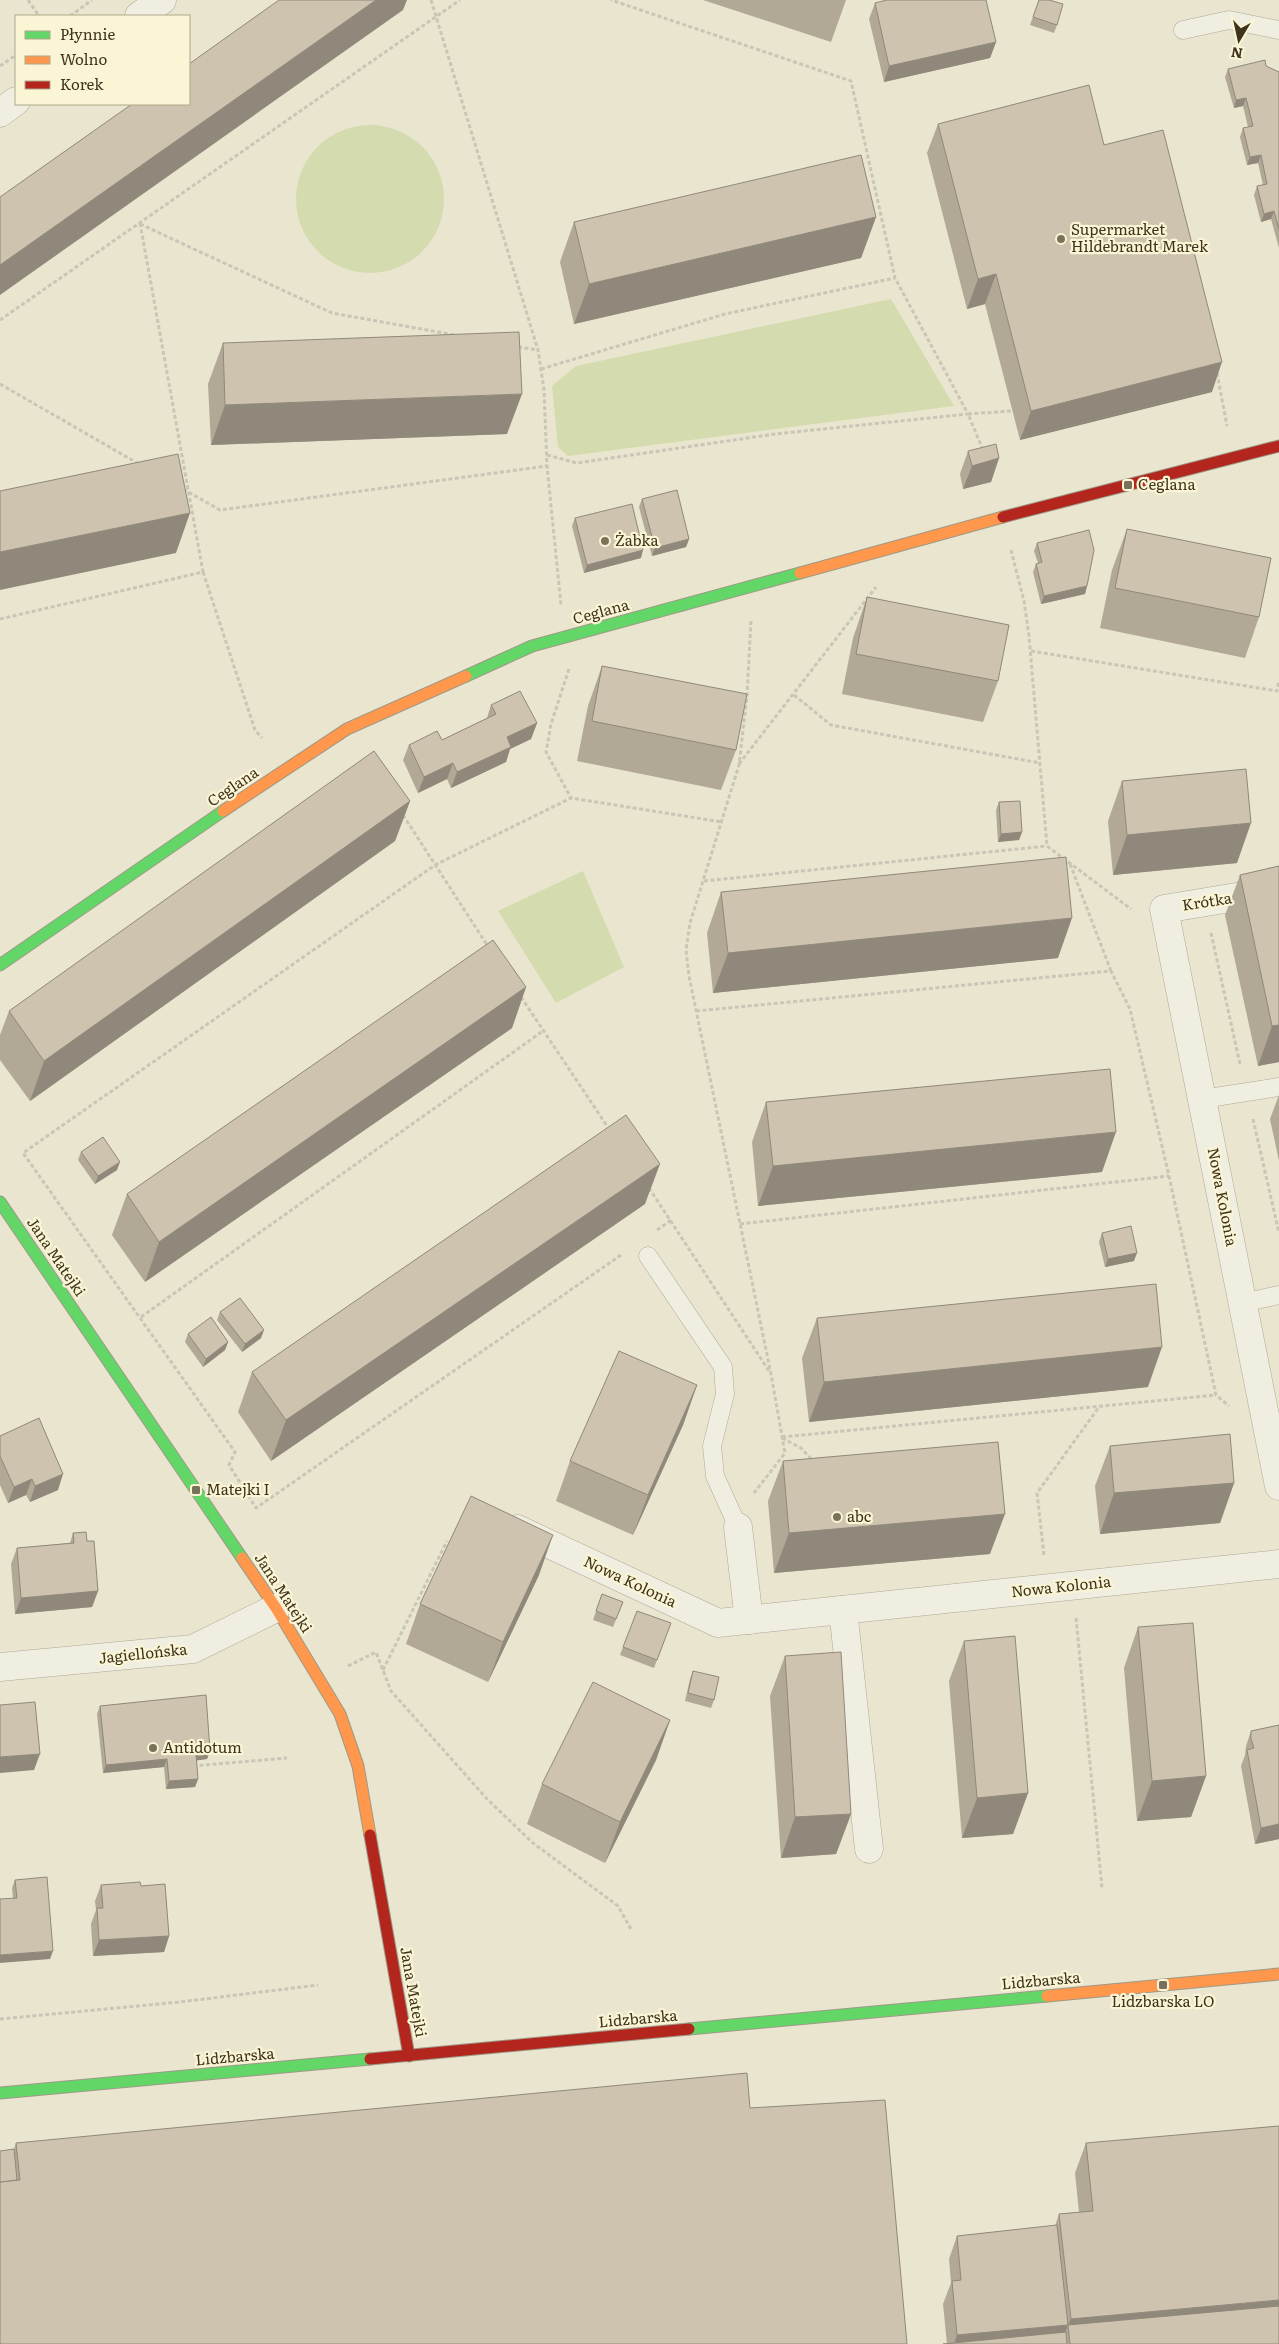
<svg xmlns="http://www.w3.org/2000/svg" width="1279" height="2344" viewBox="0 0 1279 2344" font-family="Literata,serif">
<style>
.green{fill:#d4dcaf}
.lines{fill:none;stroke-linecap:round;stroke-linejoin:round}
.lane-casing{stroke:#aea997;stroke-width:19}
.street-casing{stroke:#aea997;stroke-width:29}
.fast-casing{stroke:#9e9987;stroke-width:13}
.slow-casing{stroke:#9e9987;stroke-width:13}
.jam-casing{stroke:#9e9987;stroke-width:13}
.path{stroke:#c9c6b7;stroke-width:3;stroke-dasharray:4 2.5;stroke-linecap:butt}
.lane{stroke:#f0eee1;stroke-width:18}
.street{stroke:#f0eee1;stroke-width:28}
.fast{stroke:#63d668;stroke-width:11}
.slow{stroke:#ff974d;stroke-width:11}
.jam{stroke:#b3261e;stroke-width:11}
.wall{fill:#b1a896}
.shaded-wall{fill:#90887a}
.building{fill:#cec3ae;stroke:#90887a}
.poi-dot{fill:#7a715b;stroke:#faf5d4;stroke-width:2}
.labels{text-anchor:middle;stroke-width:4.5;stroke-linejoin:round;paint-order:stroke}
.poi-label{font-size:15px;fill:#3f331d;stroke:#faf5d4;text-anchor:start}
.street-label{font-size:15px;fill:#3f331d;stroke:#faf5d4}
</style>
<rect width="100%" height="100%" fill="#e9e5ce"/>
<!-- green -->
<g class="green">
<circle cx="370" cy="199" r="74"/>
<path d="M891,299l63,107 -386,50 -10,-9 -6,-61 24,-20z"/>
<path d="M583,871l41,96 -68,36 -58,-92z"/>
</g>
<g class="lines">
<!-- lane casing -->
<g class="lane-casing">
<g id="lane">
<path d="M1183,30l46,-10 50,10"/>
<path d="M1202,1099l77,-12"/>
<path d="M648,1256l75,111 2,27 -13,52 3,30 23,51"/>
<path d="M1243,1303l36,-8"/>
</g>
</g>
<!-- street casing -->
<g class="street-casing">
<g id="street">
<path d="M139,16l23,-16"/>
<path d="M0,113l16,-12"/>
<path d="M1279,890l-115,19 115,577"/>
<path d="M738,1527l11,93"/>
<path d="M517,1529l201,94 561,-59"/>
<path d="M843,1610l26,239"/>
<path d="M0,1667l193,-18 83,-41"/>
</g>
</g>
<!-- fast casing -->
<g class="fast-casing">
<g id="fast">
<path d="M466,676l66,-30 268,-73"/>
<path d="M0,965l223,-154"/>
<path d="M0,1202l242,356"/>
<path d="M689,2029l358,-33"/>
<path d="M0,2093l370,-34"/>
</g>
</g>
<!-- slow casing -->
<g class="slow-casing">
<g id="slow">
<path d="M800,573l203,-56"/>
<path d="M223,811l124,-82 119,-53"/>
<path d="M242,1558l34,50 64,106 18,52 12,69"/>
<path d="M1047,1996l232,-22"/>
</g>
</g>
<!-- jam casing -->
<g class="jam-casing">
<g id="jam">
<path d="M1003,517l276,-71"/>
<path d="M370,1835l39,221"/>
<path d="M370,2059l319,-30"/>
</g>
</g>
<!-- path -->
<g class="path">
<path d="M28,0l11,16"/>
<path d="M431,0l107,350 6,40 3,76 14,139"/>
<path d="M70,16l22,-16"/>
<path d="M0,66l16,-11"/>
<path d="M140,224l192,89 123,22"/>
<path d="M0,320l460,-320"/>
<path d="M518,347l20,3"/>
<path d="M541,369l184,-55 170,-36"/>
<path d="M1217,373l10,53"/>
<path d="M0,384l139,80"/>
<path d="M983,450l-15,-36 44,-3"/>
<path d="M547,455l30,8 198,-29 193,-20 -73,-136 -44,-197 -240,-81"/>
<path d="M183,489l37,21 327,-44"/>
<path d="M1011,550l13,51 5,35 18,210 84,63"/>
<path d="M203,572l52,158 7,8"/>
<path d="M0,619l203,-47 -63,-349"/>
<path d="M751,621l-4,75 -8,69 -49,158 -4,27 3,26 82,398 14,79 -31,40"/>
<path d="M1031,651l246,40 2,-10"/>
<path d="M569,669l-18,55 -5,28 25,46"/>
<path d="M794,695l37,30 209,38"/>
<path d="M739,764l137,-177"/>
<path d="M403,815l86,133"/>
<path d="M1070,864l41,107"/>
<path d="M704,881l343,-35"/>
<path d="M1211,933l29,131"/>
<path d="M521,997l88,132"/>
<path d="M696,1011l415,-40 19,38 39,167 47,219 13,11"/>
<path d="M1253,1119l26,114"/>
<path d="M649,1188l120,183"/>
<path d="M740,1224l429,-48"/>
<path d="M657,1230l14,-10"/>
<path d="M621,1255l-365,253 -27,-43 6,-13 -212,-299 412,-288 136,-67 151,24"/>
<path d="M141,1317l402,-286"/>
<path d="M782,1437l434,-42"/>
<path d="M782,1438l19,10 12,13"/>
<path d="M1044,1555l-7,-62 62,-86"/>
<path d="M1076,1618l26,270"/>
<path d="M348,1666l28,-14 15,39 97,109 45,43 85,63 13,23"/>
<path d="M383,1670l64,-129"/>
<path d="M193,1766l94,-8"/>
<path d="M0,2019l180,-17 138,-17"/>
</g>
<!-- lane -->
<use href="#lane" class="lane"/>
<!-- street -->
<use href="#street" class="street"/>
<!-- fast -->
<use href="#fast" class="fast"/>
<!-- slow -->
<use href="#slow" class="slow"/>
<!-- jam -->
<use href="#jam" class="jam"/>
</g>
<!-- wall -->
<g class="wall">
<path d="M703,0h143l-15,42z"/>
<path d="M1039,0l18,25 -3,8 -24,-8z"/>
<path d="M875,3l121,39 -6,16 -106,24 -15,-63z"/>
<path d="M1266,66l13,6v176l-8,-29 -10,3 -7,-27 3,-9 6,-1 -5,-22 -11,2 -7,-28 3,-9 5,-1 -5,-21 -9,2 -9,-31 3,-8z"/>
<path d="M938,124l166,21 108,247 -192,48 -35,-136 -18,5 -40,-156z"/>
<path d="M876,217l-15,41 -287,66 -14,-62 14,-40z"/>
<path d="M223,343l284,91 -296,11 -3,-61z"/>
<path d="M968,451l31,7 -8,24 -28,7 -3,-15z"/>
<path d="M642,499l47,40 -3,8 -34,9 -13,-49z"/>
<path d="M575,518l66,40 -57,15 -12,-47z"/>
<path d="M1127,529l132,88 -14,41 -145,-30 12,-58z"/>
<path d="M1037,543l50,43 -2,8 -44,10 -8,-32 3,-8 2,-1 -4,-12z"/>
<path d="M867,597l131,84 -15,41 -141,-28 11,-56z"/>
<path d="M602,666l134,84 -15,40 -144,-29 11,-55z"/>
<path d="M491,705l46,18 -6,16 -21,10 -4,13 -55,26 -4,-9 -29,14 -15,-33 6,-15 33,-5 45,-22z"/>
<path d="M1122,781l115,82 -124,12 -5,-54z"/>
<path d="M410,801l-15,40 -365,260 -30,-41v-25l9,-24z"/>
<path d="M999,802l23,30 -3,8 -21,2 -2,-32z"/>
<path d="M1279,866v196l-21,4 -33,-151 15,-40z"/>
<path d="M721,892l337,66 -345,35 -6,-60z"/>
<path d="M526,987l-14,41 -367,254 -33,-47 15,-41z"/>
<path d="M1279,1095v66l-9,-42z"/>
<path d="M766,1102l336,70 -344,34 -6,-64z"/>
<path d="M81,1152l36,18 -22,14 -17,-24z"/>
<path d="M645,1204l-374,257 -33,-49 14,-40z"/>
<path d="M1102,1233l32,28 -29,6 -6,-25z"/>
<path d="M220,1312l41,26 -19,14 -25,-32z"/>
<path d="M817,1318l331,69 -339,35 -7,-64z"/>
<path d="M188,1334l40,8 -3,8 -22,17 -18,-25z"/>
<path d="M697,1385l-14,40 -50,110 -77,-34 14,-40z"/>
<path d="M0,1436l58,54 -28,12 -4,-7 -18,8 -8,-18z"/>
<path d="M1110,1446l124,37 -14,40 -120,11 -5,-48z"/>
<path d="M783,1461l207,93 -216,19 -6,-72z"/>
<path d="M73,1533l14,8 11,50 -6,16 -77,7 -4,-50 6,-16 53,-5z"/>
<path d="M539,1575l-51,107 -82,-38 14,-40z"/>
<path d="M602,1594l21,8 -10,25 -20,-7z"/>
<path d="M671,1623l-17,45 -34,-13 3,-8z"/>
<path d="M1138,1627l68,149 -15,41 -54,4 -13,-153z"/>
<path d="M964,1641l64,152 -15,41 -51,4 -13,-157z"/>
<path d="M785,1656l66,158 -15,40 -55,4 -11,-162z"/>
<path d="M693,1671l21,29 -3,8 -26,-7 5,-22z"/>
<path d="M100,1706l110,45 -3,8 -11,1 2,19 -3,8 -29,2 -2,-22 -61,6 -6,-59z"/>
<path d="M670,1720l-14,40 -51,103 -78,-39 15,-40z"/>
<path d="M1279,1725v114l-24,5 -14,-78 4,-11 1,-9 5,-15z"/>
<path d="M15,1880l35,79 -37,-61 -1,-10z"/>
<path d="M101,1885l40,1 28,50 -5,16 -71,4 -2,-32 5,-14 -1,-9z"/>
<path d="M750,2108l-750,236 14,-195 2,-6z"/>
<path d="M1086,2143l193,201h-336h4l-4,-40 8,-21 -2,-24 8,-23 98,-10 4,-12 20,-2 -4,-39z"/>
</g>
<!-- shaded-wall -->
<g class="shaded-wall">
<path d="M376,0h31l-4,10 -403,285v-30z"/>
<path d="M996,42l-6,16 -106,24 5,-16z"/>
<path d="M1246,98l-3,8 -9,2 2,-8z"/>
<path d="M1261,155l-3,8 -11,2 3,-8z"/>
<path d="M1274,211l-3,8 -10,3 3,-8z"/>
<path d="M876,217l-15,41 -287,66 15,-40z"/>
<path d="M996,274l-11,30 -18,5 11,-30z"/>
<path d="M1222,362l-10,30 -192,48 11,-29z"/>
<path d="M522,394l-15,40 -296,11 14,-40z"/>
<path d="M999,458l-8,24 -28,7 9,-23z"/>
<path d="M190,513l-14,40 -176,37v-38z"/>
<path d="M689,539l-3,8 -34,9 3,-8z"/>
<path d="M643,550l-2,8 -57,15 3,-8z"/>
<path d="M1087,586l-2,8 -44,10 3,-8z"/>
<path d="M537,723l-6,16 -21,10 -4,13 -55,26 6,-16 50,-35z"/>
<path d="M453,763l-6,16 -29,14 6,-16z"/>
<path d="M410,801l-15,40 -365,260 14,-40z"/>
<path d="M1251,823l-14,40 -124,12 14,-40z"/>
<path d="M1022,832l-3,8 -21,2 3,-8z"/>
<path d="M1072,918l-14,40 -345,35 15,-40z"/>
<path d="M526,987l-14,41 -367,254 14,-40z"/>
<path d="M1279,1025v37l-21,4 14,-40z"/>
<path d="M1116,1132l-14,40 -344,34 15,-40z"/>
<path d="M120,1162l-3,8 -22,14 3,-8z"/>
<path d="M660,1164l-15,40 -374,257 15,-41z"/>
<path d="M1137,1253l-3,8 -29,6 3,-8z"/>
<path d="M264,1330l-3,8 -19,14 3,-8z"/>
<path d="M228,1342l-3,8 -22,17 3,-8z"/>
<path d="M1162,1347l-14,40 -339,35 15,-40z"/>
<path d="M697,1385l-14,40 -50,110 15,-40z"/>
<path d="M63,1474l-5,16 -28,12 5,-16z"/>
<path d="M32,1479l-6,16 -18,8 6,-16z"/>
<path d="M1234,1483l-14,40 -120,11 14,-41z"/>
<path d="M1005,1514l-15,40 -216,19 15,-40z"/>
<path d="M553,1535l-14,40 -51,107 15,-40z"/>
<path d="M98,1591l-6,16 -77,7 6,-16z"/>
<path d="M670,1720l-14,40 -51,103 15,-41z"/>
<path d="M210,1751l-3,8 -14,2 3,-8z"/>
<path d="M40,1754l-6,16 -34,3v-16z"/>
<path d="M167,1759l-3,8 -61,6 3,-8z"/>
<path d="M1206,1776l-15,41 -54,4 15,-40z"/>
<path d="M198,1779l-3,8 -29,2 3,-8z"/>
<path d="M1028,1793l-15,41 -51,4 15,-40z"/>
<path d="M851,1814l-15,40 -55,4 14,-41z"/>
<path d="M1279,1824v15l-24,5 6,-16z"/>
<path d="M169,1936l-5,16 -71,4 6,-16z"/>
<path d="M53,1951l-3,8 -50,4v-8z"/>
<path d="M1279,2300v28l-211,-3 3,-6z"/>
<path d="M1068,2325l-7,19h-107l3,-9z"/>
</g>
<!-- building -->
<g class="building">
<path d="M279,0h97l-376,265v-68l132,-93h57v-40z"/>
<path d="M887,0h99l10,42 -107,24 -14,-63z"/>
<path d="M1039,0h10l14,4 -6,21 -24,-8z"/>
<path d="M1265,60l1,6 13,6v157l-5,-18 -10,3 -7,-28 10,-2 -6,-29 -11,2 -7,-29 10,-2 -7,-28 -10,2 -8,-31z"/>
<path d="M1089,85l15,60 59,-15 59,232 -191,49 -35,-137 -18,5 -40,-155z"/>
<path d="M861,155l15,62 -287,67 -15,-62z"/>
<path d="M519,332l3,62 -297,11 -2,-62z"/>
<path d="M996,444l3,14 -27,8 -4,-15z"/>
<path d="M178,454l12,59 -190,39v-61z"/>
<path d="M677,490l12,49 -34,9 -13,-49z"/>
<path d="M632,504l11,46 -56,15 -12,-47z"/>
<path d="M1127,529l144,29 -12,59 -144,-29z"/>
<path d="M1089,530l5,20 -7,36 -43,10 -8,-32 6,-2 -5,-19z"/>
<path d="M867,597l142,28 -11,56 -142,-27z"/>
<path d="M602,666l145,28 -11,56 -144,-29z"/>
<path d="M520,691l17,32 -30,14 4,10 -54,25 -4,-9 -29,14 -15,-32 28,-14 5,9 54,-26 -5,-9z"/>
<path d="M374,751l36,50 -366,260 -35,-50z"/>
<path d="M1246,769l5,54 -124,12 -5,-54z"/>
<path d="M1020,801l2,31 -21,2 -2,-32z"/>
<path d="M1066,857l6,61 -344,35 -7,-61z"/>
<path d="M1279,866v159l-7,1 -32,-151z"/>
<path d="M493,940l33,47 -367,255 -32,-48z"/>
<path d="M1110,1069l6,63 -343,34 -7,-64z"/>
<path d="M626,1115l34,49 -374,256 -34,-48z"/>
<path d="M103,1137l17,25 -22,14 -17,-24z"/>
<path d="M1131,1226l6,27 -29,6 -6,-26z"/>
<path d="M1156,1284l6,63 -338,35 -7,-64z"/>
<path d="M240,1298l24,32 -19,14 -25,-32z"/>
<path d="M211,1317l17,25 -22,17 -18,-25z"/>
<path d="M619,1351l78,34 -49,110 -78,-34z"/>
<path d="M39,1418l24,56 -28,12 -3,-7 -18,8 -14,-31v-20z"/>
<path d="M1230,1434l4,49 -120,10 -4,-47z"/>
<path d="M998,1442l7,72 -216,19 -6,-72z"/>
<path d="M471,1496l82,39 -50,107 -83,-38z"/>
<path d="M86,1532l1,9h7l4,50 -77,7 -4,-50 57,-5 -1,-10z"/>
<path d="M602,1594l21,8 -7,17 -20,-8z"/>
<path d="M637,1611l34,12 -14,37 -34,-13z"/>
<path d="M1193,1623l13,153 -54,5 -14,-154z"/>
<path d="M1015,1636l13,157 -51,5 -13,-157z"/>
<path d="M841,1652l10,162 -56,3 -10,-161z"/>
<path d="M693,1671l26,6 -5,23 -26,-7z"/>
<path d="M593,1682l77,38 -50,102 -78,-38z"/>
<path d="M206,1695l4,56 -14,2 2,26 -29,2 -2,-22 -61,6 -6,-59z"/>
<path d="M35,1702l5,52 -40,3v-52z"/>
<path d="M1279,1725v99l-18,4 -14,-78 7,-2 -3,-9v-8z"/>
<path d="M47,1877l6,74 -53,4v-56l17,-1 -2,-18z"/>
<path d="M140,1882l1,4 24,-2 4,52 -70,4 -2,-32h6l-2,-23z"/>
<path d="M747,2073l3,35 135,-8 22,244h-907v-162l20,-2 -4,-37z"/>
<path d="M1279,2126v174l-208,19 -12,-105 34,-3 -7,-68z"/>
<path d="M14,2149l3,31 -17,2v-31z"/>
<path d="M1057,2225l11,100 -111,10 -5,-54 9,-1 -4,-44z"/>
<path d="M1279,2306v38h-209l-2,-19z"/>
<path d="M1066,2332l1,12h-124z"/>
</g>
<!-- markers -->
<g class="poi-dot">
<circle cx="1061" cy="239" r="5"/>
<rect x="1123" y="480" width="10" height="10" rx="2.5"/>
<circle cx="605" cy="541" r="5"/>
<rect x="191" y="1485" width="10" height="10" rx="2.5"/>
<circle cx="837" cy="1517" r="5"/>
<circle cx="153" cy="1748" r="5"/>
<rect x="1158" y="1980" width="10" height="10" rx="2.5"/>
</g>
<g class="labels">
<!-- poi labels -->
<g class="poi-label">
<text x="1071" y="235">Supermarket<tspan x="1071" dy="17">Hildebrandt Marek</tspan></text>
<text x="1138" y="490">Ceglana</text>
<text x="615" y="546">Żabka</text>
<text x="206" y="1495">Matejki I</text>
<text x="847" y="1522">abc</text>
<text x="163" y="1753">Antidotum</text>
<text x="1163" y="2007" text-anchor="middle">Lidzbarska LO</text>
</g>
<!-- street labels -->
<g class="street-label">
<text transform="translate(601 612) rotate(-15)" y="5">Ceglana</text>
<text transform="translate(233 787) rotate(-34)" y="5">Ceglana</text>
<text transform="translate(1207 902) rotate(-9)" y="5">Krótka</text>
<text transform="translate(1222 1197) rotate(79)" y="5">Nowa Kolonia</text>
<text transform="translate(56 1257) rotate(56)" y="5">Jana Matejki</text>
<text transform="translate(630 1582) rotate(25)" y="5">Nowa Kolonia</text>
<text transform="translate(1061 1587) rotate(-6)" y="5">Nowa Kolonia</text>
<text transform="translate(283 1593) rotate(57)" y="5">Jana Matejki</text>
<text transform="translate(143 1654) rotate(-6)" y="5">Jagiellońska</text>
<text transform="translate(1041 1981) rotate(-5)" y="5">Lidzbarska</text>
<text transform="translate(413 1992) rotate(80)" y="5">Jana Matejki</text>
<text transform="translate(638 2019) rotate(-5)" y="5">Lidzbarska</text>
<text transform="translate(235 2057) rotate(-5)" y="5">Lidzbarska</text>
</g>
</g>
<!-- legend -->
<rect x="15" y="15" width="175" height="90" fill="#faf5d4" stroke="#afa78b"/>
<rect x="25" y="31" width="25" height="8" fill="#63d668" stroke="#afa78b"/>
<text x="60" y="40" font-size="15" fill="#3f331d">Płynnie</text>
<rect x="25" y="56" width="25" height="8" fill="#ff974d" stroke="#afa78b"/>
<text x="60" y="65" font-size="15" fill="#3f331d">Wolno</text>
<rect x="25" y="81" width="25" height="8" fill="#b3261e" stroke="#afa78b"/>
<text x="60" y="90" font-size="15" fill="#3f331d">Korek</text>
<!-- north arrow -->
<g transform="translate(1239 40) rotate(189)" stroke="#faf5d4" stroke-width="4" paint-order="stroke">
<path d="M0-4L9 19L0 12L-9 19Z" fill="#3f331d"/>
<text y="-8" font-size="14" font-weight="bold" text-anchor="middle" fill="#3f331d">N</text>
</g>
</svg>
